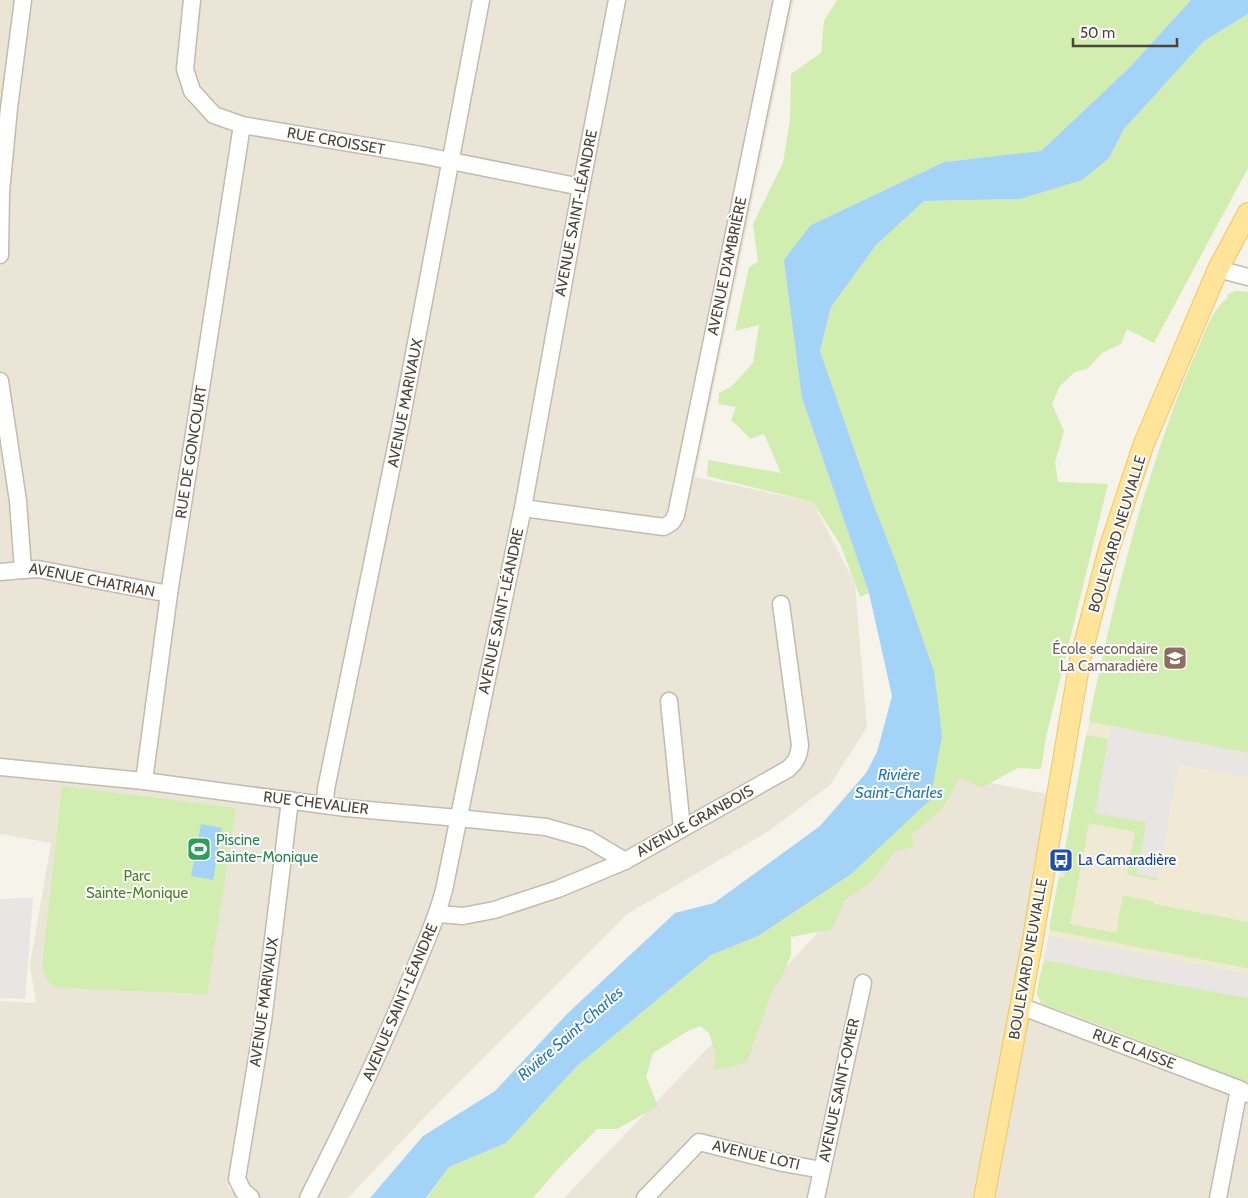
<svg xmlns="http://www.w3.org/2000/svg" width="1248" height="1198" viewBox="0 0 1248 1198" font-family="Cabin,sans-serif">
<style>
.residential{fill:#ebe5d8}
.education{fill:#f0e9d3}
.green{fill:#d1edb0}
.parking{fill:#e8e5e2}
.water{fill:#a3d3f7}
.lines{fill:none;stroke-linecap:round;stroke-linejoin:round}
.minor-casing{stroke:#c3bbac;stroke-width:19}
.major-casing{stroke:#eec660;stroke-width:22}
.minor{stroke:#fff;stroke-width:16}
.major{stroke:#ffe49a;stroke-width:20}
.labels{text-anchor:middle;stroke-width:4;stroke-linejoin:round;paint-order:stroke}
.street-label{font-size:15px;fill:#4b4437;stroke:#fff}
.education-label{font-size:15px;fill:#785e54;stroke:#fff;text-anchor:end}
.leisure-label{font-size:15px;fill:#27864d;stroke:#fff;text-anchor:start}
.transit-label{font-size:15px;fill:#164399;stroke:#fff;text-anchor:start}
.park-label{font-size:15px;fill:#478324;stroke:#fff}
.water-label{font-size:16px;font-style:italic;fill:#2578b9;stroke:#fff}
</style>
<rect width="100%" height="100%" fill="#f6f3ea"/>
<!-- residential -->
<g class="residential">
<path d="M0,0h794l-99,477 118,25 42,82 12,143 -37,58 -61,46 -142,83 -191,191 -88,93h-98l-13,-19 22,-142 -31,150 10,11h-238v-197l36,2 -6,-38 21,-122 -51,-9z"/>
<path d="M960,777l97,19 -37,210 228,88v104h-684l234,-244z"/>
</g>
<!-- education -->
<path class="education" d="M1236,291l12,1v791l-122,-48 -86,-32 1,-3 -3,-2 -1,-4 56,-292 19,-88 27,-103 34,-104 20,-48 17,-39 6,-9 7,-10 5,-3 -1,-4z"/>
<!-- green -->
<g class="green">
<path d="M837,0h354l-62,68 -88,83 -97,11 -133,63 -9,173 67,195 -9,4 -19,-51 -28,-44 -106,-26 1,-16 73,13 -17,-39 -14,5 -10,-11 -9,-8 5,-13 -18,-3 1,-11 13,-7 21,-23 6,-38 -24,6 14,-64 9,-5 -5,-38 30,-61 7,-43 1,-46 30,-21 3,-32z"/>
<path d="M1248,14v154l-94,175 -27,-14 -6,15 -19,9 -15,16 -12,3 -15,14 -8,18 12,27 -9,31 3,20 50,2 -62,253 -5,32 -23,-1 -37,20 -21,-11 -17,31 -24,21 -7,5 1,14 -17,2 -23,30 -28,21 -13,28 -41,8v18l-7,17 -13,22 -24,68 -20,6 -14,2 3,-15 -7,-22 -9,-7 -14,6 -33,21 -7,24 12,29 -41,23h-20l-40,41 -24,28h-106l22,-31 57,-24 71,-77 134,-111 47,-19 176,-265 -39,-112 -22,-56 -53,-152 11,-44 45,-62 48,-44 96,-2 89,-41 15,-29 80,-88z"/>
<path d="M1236,291l12,1v461l-156,-31 -3,-2c18,-88 39,-175 67,-261 13,-38 26,-76 43,-113 7,-16 14,-38 29,-48l-1,-4z"/>
<path d="M1086,735l22,4 -13,74 52,9 -10,52 21,4 -1,3 -30,-7 8,-42 -46,-9 -19,101 46,9 7,-38 31,7v2l94,18v45l-2,1 -196,-38 -1,-2 10,-51 5,1 3,-17 -4,-1z"/>
<path d="M62,786l174,22 -29,186 -148,-6c-12,-5 -13,-9 -17,-21z"/>
<path d="M1046,960l55,11 147,27v85l-122,-48 -86,-32 1,-3c-1,-1 -3,-1 -3,-3 -3,-6 4,-28 6,-35z"/>
</g>
<!-- parking -->
<g class="parking">
<path d="M1111,726l137,27v24l-70,-13 -20,114 -21,-4 9,-52 -51,-9z"/>
<path d="M33,898l-8,101 -25,-1v-99z"/>
<path d="M1049,936l199,38v24l-147,-27 -55,-11 -1,-1z"/>
</g>
<!-- water -->
<g class="water">
<path d="M1191,0h57v14l-44,27 -80,88 -15,29 -27,22 -62,19 -96,2 -48,44 -45,62 -11,44 53,152 22,56 39,112 8,65 -12,64 -79,74 -93,62 -47,19 -134,111 -71,77 -57,24 -23,31h-56l53,-62 72,-45 73,-78 107,-100 39,-10 106,-77 46,-53 11,-21 15,-56 -23,-103 -67,-195 -18,-138 27,-35 133,-63 97,-11 88,-83z"/>
<path d="M201,824l21,4 -9,52 -22,-4z"/>
</g>
<g class="lines">
<!-- minor casing -->
<g class="minor-casing">
<g id="minor">
<path d="M192,0l-7,69 7,22 22,24 28,10 179,30 160,32"/>
<path d="M0,255l1,-63 8,-84 14,-108"/>
<path d="M1218,269l30,8"/>
<path d="M0,381l18,120 5,69 15,-1 131,25"/>
<path d="M523,508l141,19 8,-5 4,-7 106,-515"/>
<path d="M0,572l23,-2"/>
<path d="M669,701l13,127"/>
<path d="M0,767l144,14 202,27 112,10 88,9 42,12 37,22"/>
<path d="M144,781l25,-187 73,-469"/>
<path d="M325,805l1,-16 75,-367 80,-422"/>
<path d="M438,914l25,2 31,-6 64,-21 67,-28 163,-92c8,-7 11,-13 12,-24l-19,-141"/>
<path d="M1020,1006l219,83 9,5"/>
<path d="M251,1198l-8,-7 -6,-12 26,-158 27,-221"/>
<path d="M308,1198c35,-69 68,-137 98,-208 13,-33 29,-65 38,-100l42,-206 37,-176 58,-321 36,-187"/>
<path d="M645,1198l54,-56 84,21 39,7"/>
<path d="M816,1198l47,-215"/>
<path d="M1218,1198l21,-109"/>
</g>
</g>
<!-- major casing -->
<g class="major-casing">
<path id="major" d="M984,1198l48,-254 48,-284 29,-111 34,-103 75,-177 30,-56"/>
</g>
<!-- minor -->
<use href="#minor" class="minor"/>
<!-- major -->
<use href="#major" class="major"/>
</g>
<!-- icons -->
<defs>
<g id="school-square" transform="scale(1.25)"><rect x="-9" y="-9" width="18" height="18" rx="4" fill="#8d6e63" stroke="#fff"/><path d="M0-5L7-2L0 1L-7-2ZM-4 1L0 2.5L4 1V4Q0 6-4 4Z" fill="#fff"/></g>
<g id="stadium-square" transform="scale(1.25)"><rect x="-9" y="-9" width="18" height="18" rx="4" fill="#2e9e5b" stroke="#fff"/><path d="M0-5a6.5 5 0 1 0 0 10a6.5 5 0 1 0 0-10ZM-3.5-1.8h7v3.6h-7Z" fill="#fff"/></g>
<g id="bus-square" transform="scale(1.25)"><rect x="-9" y="-9" width="18" height="18" rx="4" fill="#1a4fb4" stroke="#fff"/><path d="M-5-6H5V4H4V6H2V4H-2V6H-4V4H-5ZM-3.5-4V0h7V-4ZM-3.5 1.2v1.5H-2V1.2ZM2 1.2v1.5H3.5V1.2Z" fill="#fff"/></g>
</defs>
<g fill-rule="evenodd">
<use href="#school-square" x="1175" y="658"/>
<use href="#stadium-square" x="199" y="849"/>
<use href="#bus-square" x="1061" y="860"/>
</g>
<g class="labels">
<!-- street labels -->
<g class="street-label">
<text transform="translate(336 141) rotate(10)" y="5">RUE CROISSET</text>
<text transform="translate(576 213) rotate(-79)" y="5">AVENUE SAINT-LÉANDRE</text>
<text transform="translate(727 266) rotate(-78)" y="5">AVENUE D'AMBRIÈRE</text>
<text transform="translate(405 403) rotate(-79)" y="5">AVENUE MARIVAUX</text>
<text transform="translate(191 452) rotate(-81)" y="5">RUE DE GONCOURT</text>
<text transform="translate(1117 534) rotate(-73)" y="5">BOULEVARD NEUVIALLE</text>
<text transform="translate(92 580) rotate(11)" y="5">AVENUE CHATRIAN</text>
<text transform="translate(501 611) rotate(-78)" y="5">AVENUE SAINT-LÉANDRE</text>
<text transform="translate(316 803) rotate(7)" y="5">RUE CHEVALIER</text>
<text transform="translate(695 821) rotate(-29)" y="5">AVENUE GRANBOIS</text>
<text transform="translate(1028 959) rotate(-80)" y="5">BOULEVARD NEUVIALLE</text>
<text transform="translate(264 1002) rotate(-82)" y="5">AVENUE MARIVAUX</text>
<text transform="translate(400 1002) rotate(-67)" y="5">AVENUE SAINT-LÉANDRE</text>
<text transform="translate(1134 1049) rotate(21)" y="5">RUE CLAISSE</text>
<text transform="translate(839 1090) rotate(-78)" y="5">AVENUE SAINT-OMER</text>
<text transform="translate(756 1155) rotate(13)" y="5">AVENUE LOTI</text>
</g>
<!-- education labels -->
<g class="education-label">
<text x="1158" y="654">École secondaire<tspan x="1158" dy="17">La Camaradière</tspan></text>
</g>
<!-- leisure labels -->
<g class="leisure-label">
<text x="216" y="845">Piscine<tspan x="216" dy="17">Sainte-Monique</tspan></text>
</g>
<!-- transit labels -->
<g class="transit-label">
<text x="1078" y="865">La Camaradière</text>
</g>
<!-- park labels -->
<g class="park-label">
<text x="137" y="881">Parc<tspan x="137" dy="17">Sainte-Monique</tspan></text>
</g>
<!-- water labels -->
<g class="water-label">
<text x="899" y="780">Rivière<tspan x="899" dy="18">Saint-Charles</tspan></text>
<text transform="translate(570 1033) rotate(-41)" y="6">Rivière Saint-Charles</text>
</g>
</g>
<!-- scale -->
<path d="M1073 38v8h104v-8" fill="none" stroke="#4b4437" stroke-width="2.5"/>
<text x="1080" y="38" font-size="15" fill="#4b4437" stroke="#ffffff" stroke-width="4" paint-order="stroke">50 m</text>
</svg>
